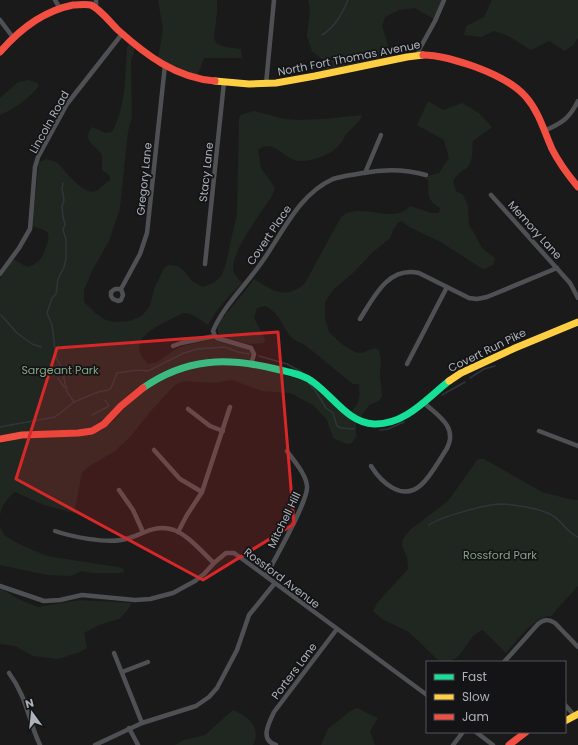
<svg xmlns="http://www.w3.org/2000/svg" width="578" height="745" viewBox="0 0 578 745" font-family="Poppins,sans-serif">
<style>
.green{fill:#202721}
.lines{fill:none;stroke-linecap:round;stroke-linejoin:round}
.stream{stroke:#2e363c;stroke-width:1.5}
.street{stroke:#4e5053;stroke-width:4.5}
.fast{stroke:#16e098;stroke-width:7}
.slow{stroke:#ffcf43;stroke-width:7}
.jam{stroke:#f24e42;stroke-width:7}
.marked{fill:#d62828;fill-opacity:0.2;stroke:#d62828;stroke-width:3;stroke-linejoin:round}
.labels{text-anchor:middle;stroke-width:3.5;stroke-linejoin:round;paint-order:stroke}
.street-label{font-size:11px;fill:#acb2ba;stroke:#141416}
.park-label{font-size:11px;fill:#85a485;stroke:#141416}
</style>
<rect width="100%" height="100%" fill="#1a1a1a"/>
<!-- green -->
<g class="green">
<path d="M158,0h59v12l-3,26 2,5 9,4 16,2 1,9h-38l-7,19 -18,-7 -21,-12 5,-29z"/>
<path d="M308,0h134l-8,19 -19,-11 -16,2 -14,7 -3,9 8,26 4,6 -73,14 2,-5 -1,-8 -10,-8 -5,-15 3,-26z"/>
<path d="M492,0h86v38l-5,7 -8,6 -16,-10 -18,9 -23,-14 -14,-5 -13,6 -17,-2 2,-9 18,-9z"/>
<path d="M129,43l6,4 -4,15 1,55 -4,15 -3,27 -5,49 -11,33 -17,30 -8,19v12l11,11 11,7 8,2 15,-1 13,-5 8,-10 4,-17 10,-21 5,-3 9,1 6,5 8,10 11,6 12,-5 7,-7 4,-12 11,-50 2,-95 2,-3 13,-4 30,8 14,1 26,-1 38,-4 -1,3c-4,6 -9,10 -14,15 -3,4 -4,8 -7,11 -7,10 -29,18 -41,17 -15,-1 -26,-24 -41,-11l3,18 14,20 -3,8c-11,17 -38,52 -39,71 0,7 5,12 9,16 -14,14 -25,25 -34,42 -7,-5 -17,-13 -25,-12 -20,11 -62,25 -35,51l9,-2 19,-13 8,-3 31,-7 34,10 2,5 -2,6 -69,6 -88,61 -7,2 -57,3 -28,4v-157l13,-20 14,8c12,-3 17,-11 20,-23 1,-4 3,-8 0,-12 -3,-3 -10,-4 -15,-6l7,-64 8,-3c3,1 6,2 9,3 9,7 28,37 42,28 4,-3 7,-7 12,-10v-4l-8,-6v-16c-9,-10 -20,-14 -10,-27l13,6 7,-1c14,-26 13,-55 15,-84z"/>
<path d="M29,80l8,3 2,3c-11,13 -23,22 -39,29v-17l18,-16z"/>
<path d="M428,101l15,9 19,-7 17,10 13,14 -19,14c-1,7 0,14 -2,20 -3,10 -13,9 -18,21l3,9 7,4 5,11 1,18 13,24 13,10 -1,6 -9,5 -4,-1 -42,-27 -30,-14 -7,-6 -3,1 -5,6 -4,10 -18,15 -18,19 -21,18 -8,12v17l4,13 14,13 12,7 6,1 14,-5 4,2 2,10 -1,14 2,23 -3,4 -10,4 -8,12h-4l-6,-5c9,-11 9,-13 8,-28h-6l-48,-39c-3,-2 -6,-3 -9,-4 -14,-9 -13,-27 -31,-35l-8,2 -3,10 11,21 -1,4 -15,1 -29,-8 -2,-3v-7l2,-5 26,-31 8,-11c18,11 32,22 51,4l36,-66c19,-17 53,9 69,-11l21,7h8l1,-5c-14,-8 -11,-14 -12,-28l-3,-1 3,-3 11,-3 10,-15 -5,-18 -27,-15z"/>
<path d="M219,363l16,1 39,8 38,11 37,36 7,4v14l-4,6 -5,1 -14,-6 -6,-18 -14,-15 -23,-12 -28,-2 -30,-11 -18,3 -29,-2 -7,2 -8,7 -20,22 -20,25 -15,14 -27,16 -6,6 -8,40 -30,-8 -29,-13c-8,7 -14,13 -15,25v-73c22,-8 46,-7 69,-9 9,0 20,0 28,-3 14,-6 23,-20 34,-30 26,-24 54,-32 88,-39z"/>
<path d="M478,459h6l58,33 31,8h5v86l-27,30c-16,-1 -35,26 -45,37l-23,-23c-19,6 -19,37 -44,31l-30,-29 -27,-13 -9,-8 4,-8 31,-34 -1,-12 -5,-12 1,-6 8,-10 37,-28z"/>
<path d="M0,526l4,9 17,10 26,11 71,11 6,2 -1,4h-31l-10,-2 -11,5 -24,-1 -47,-10z"/>
<path d="M2,589l16,10 20,8 42,-7 52,3 -6,9 -7,7 -20,6 -15,8 3,15 -7,4 -22,7 -25,-3 -18,-10 -15,-2v-54z"/>
<path d="M357,708l21,10 -8,13 5,14h-54l7,-16 21,-17z"/>
<path d="M233,710c15,6 29,17 20,35h-78l9,-5 21,-5z"/>
</g>
<g class="lines">
<!-- stream -->
<g class="stream">
<path d="M322,35c13,-8 20,-21 26,-35"/>
<path d="M63,183l-1,6 2,11 -2,7 1,10 2,7 -2,6 3,9v20l-2,8 -6,12 -2,15 -4,4 -5,15 5,12 4,32 6,12 5,23 7,10"/>
<path d="M1,315l16,18 15,11 9,3"/>
<path d="M259,356l28,8 15,8"/>
<path d="M58,378l6,9 3,1"/>
<path d="M470,378l14,-9 11,-3"/>
<path d="M308,383l7,7 11,18 7,5 4,13 4,2 13,1"/>
<path d="M442,395l23,-13"/>
<path d="M92,415l17,-9 -4,-6"/>
<path d="M0,427l55,-10 19,-15 24,-10 10,-2 3,-2 6,-15 21,-3 10,1 36,-18 13,-4 28,-2 13,5 12,2"/>
<path d="M380,430l8,-1 16,-7"/>
<path d="M429,525c11,-8 55,-20 70,-21 14,0 38,4 51,10 11,5 17,19 28,23"/>
</g>
<!-- street -->
<g class="street">
<path d="M55,0l3,5"/>
<path d="M96,9v-9"/>
<path d="M0,20l12,16"/>
<path d="M418,55l1,-5 16,-29 9,-21"/>
<path d="M266,84l8,-84"/>
<path d="M544,131c18,-8 25,-12 34,-30"/>
<path d="M365,173l16,-38"/>
<path d="M491,195l79,88 8,15"/>
<path d="M205,264l19,-182"/>
<path d="M0,274l19,-26 11,-19 5,-62 3,-10 29,-53 55,-70"/>
<path d="M121,289l2,6 -2,5 -3,1 -5,-2 -2,-3v-4l4,-3h6l19,-35 7,-21 18,-168"/>
<path d="M360,319c14,-22 28,-53 59,-46l50,25 8,1 10,-2 70,-29"/>
<path d="M173,346l8,-3 34,-7"/>
<path d="M251,364l3,-10 -3,-6 -34,-10 -2,-2 -2,-5c10,-24 31,-44 46,-65 22,-29 38,-71 74,-87 9,-3 20,-4 30,-6 21,-4 42,-4 63,2"/>
<path d="M407,364l40,-77"/>
<path d="M188,409l22,17 13,5"/>
<path d="M539,431l39,15"/>
<path d="M154,450l26,29 22,13"/>
<path d="M371,466c10,16 31,36 50,19 10,-9 17,-23 25,-35 13,-22 -7,-34 -22,-47"/>
<path d="M119,490l14,20 10,22"/>
<path d="M55,531c17,6 50,12 66,9 20,-3 31,-17 53,-10 14,5 29,23 40,33"/>
<path d="M178,532l9,-17 15,-23 28,-85"/>
<path d="M266,576c8,-16 43,-76 41,-90 -1,-12 -13,-25 -20,-35"/>
<path d="M0,586l44,15 16,-1 22,-5 53,5 15,-1 23,-6 22,-12 9,-7 10,-11 12,-10h8l7,5 186,137"/>
<path d="M114,653l28,70"/>
<path d="M504,662l34,-38c6,-5 11,-5 17,-1l23,24"/>
<path d="M122,672l26,-10"/>
<path d="M9,673c18,24 19,47 31,72"/>
<path d="M565,705l10,11"/>
<path d="M129,728l9,17"/>
<path d="M476,732l17,13"/>
<path d="M95,745l47,-22 54,-17 13,-9 8,-9 20,-38 12,-35 26,-32"/>
<path d="M276,745c-17,-5 -7,-22 -2,-33l63,-83"/>
<path d="M453,745l10,-13"/>
</g>
<!-- fast -->
<path class="fast" d="M143,388c43,-30 84,-31 133,-19 12,3 27,5 37,13 20,14 35,41 61,42 31,1 52,-25 75,-43"/>
<!-- slow -->
<g class="slow">
<path d="M215,81l34,3 27,-1 39,-7 92,-19 16,-2"/>
<path d="M449,381l12,-8 54,-25 63,-26"/>
<path d="M565,721l13,-7"/>
</g>
<!-- jam -->
<g class="jam">
<path d="M0,52c19,-22 43,-41 73,-47 5,0 13,-1 18,0 10,5 19,17 27,25 28,25 58,48 97,51"/>
<path d="M423,55c17,0 34,6 50,11 19,7 40,16 53,31 13,15 18,34 26,52 7,14 16,26 26,38"/>
<path d="M0,439l22,-4 56,-2 14,-2 12,-7 17,-18 22,-18"/>
<path d="M509,745l17,-13"/>
</g>
</g>
<!-- marked area -->
<path class="marked" d="M278,332l16,192 -91,56 -187,-101 41,-131z"/>
<g class="labels">
<!-- street labels -->
<g class="street-label">
<text transform="translate(349 58) rotate(-11)" y="4">North Fort Thomas Avenue</text>
<text transform="translate(49 122) rotate(-61)" y="4">Lincoln Road</text>
<text transform="translate(206 172) rotate(-84)" y="4">Stacy Lane</text>
<text transform="translate(144 179) rotate(-84)" y="4">Gregory Lane</text>
<text transform="translate(535 230) rotate(48)" y="4">Memory Lane</text>
<text transform="translate(269 235) rotate(-56)" y="4">Covert Place</text>
<text transform="translate(487 350) rotate(-26)" y="4">Covert Run Pike</text>
<text transform="translate(284 520) rotate(-64)" y="4">Mitchell Hill</text>
<text transform="translate(282 578) rotate(37)" y="4">Rossford Avenue</text>
<text transform="translate(294 671) rotate(-53)" y="4">Porters Lane</text>
</g>
<!-- park labels -->
<g class="park-label">
<text x="60" y="374">Sargeant Park</text>
<text x="500" y="559">Rossford Park</text>
</g>
</g>
<!-- legend -->
<rect x="426" y="661" width="140" height="72" fill="#141416" stroke="#515358"/>
<rect x="434" y="674" width="20" height="6" fill="#16e098" stroke="#515358"/>
<text x="462" y="681" font-size="12" fill="#acb2ba">Fast</text>
<rect x="434" y="694" width="20" height="6" fill="#ffcf43" stroke="#515358"/>
<text x="462" y="701" font-size="12" fill="#acb2ba">Slow</text>
<rect x="434" y="714" width="20" height="6" fill="#f24e42" stroke="#515358"/>
<text x="462" y="721" font-size="12" fill="#acb2ba">Jam</text>
<!-- north arrow -->
<g transform="translate(32 713) rotate(345)" stroke="#141416" stroke-width="3" paint-order="stroke">
<path d="M0-3L7 15L0 10L-7 15Z" fill="#acb2ba"/>
<text y="-6" font-size="11" font-weight="bold" text-anchor="middle" fill="#acb2ba">N</text>
</g>
</svg>
